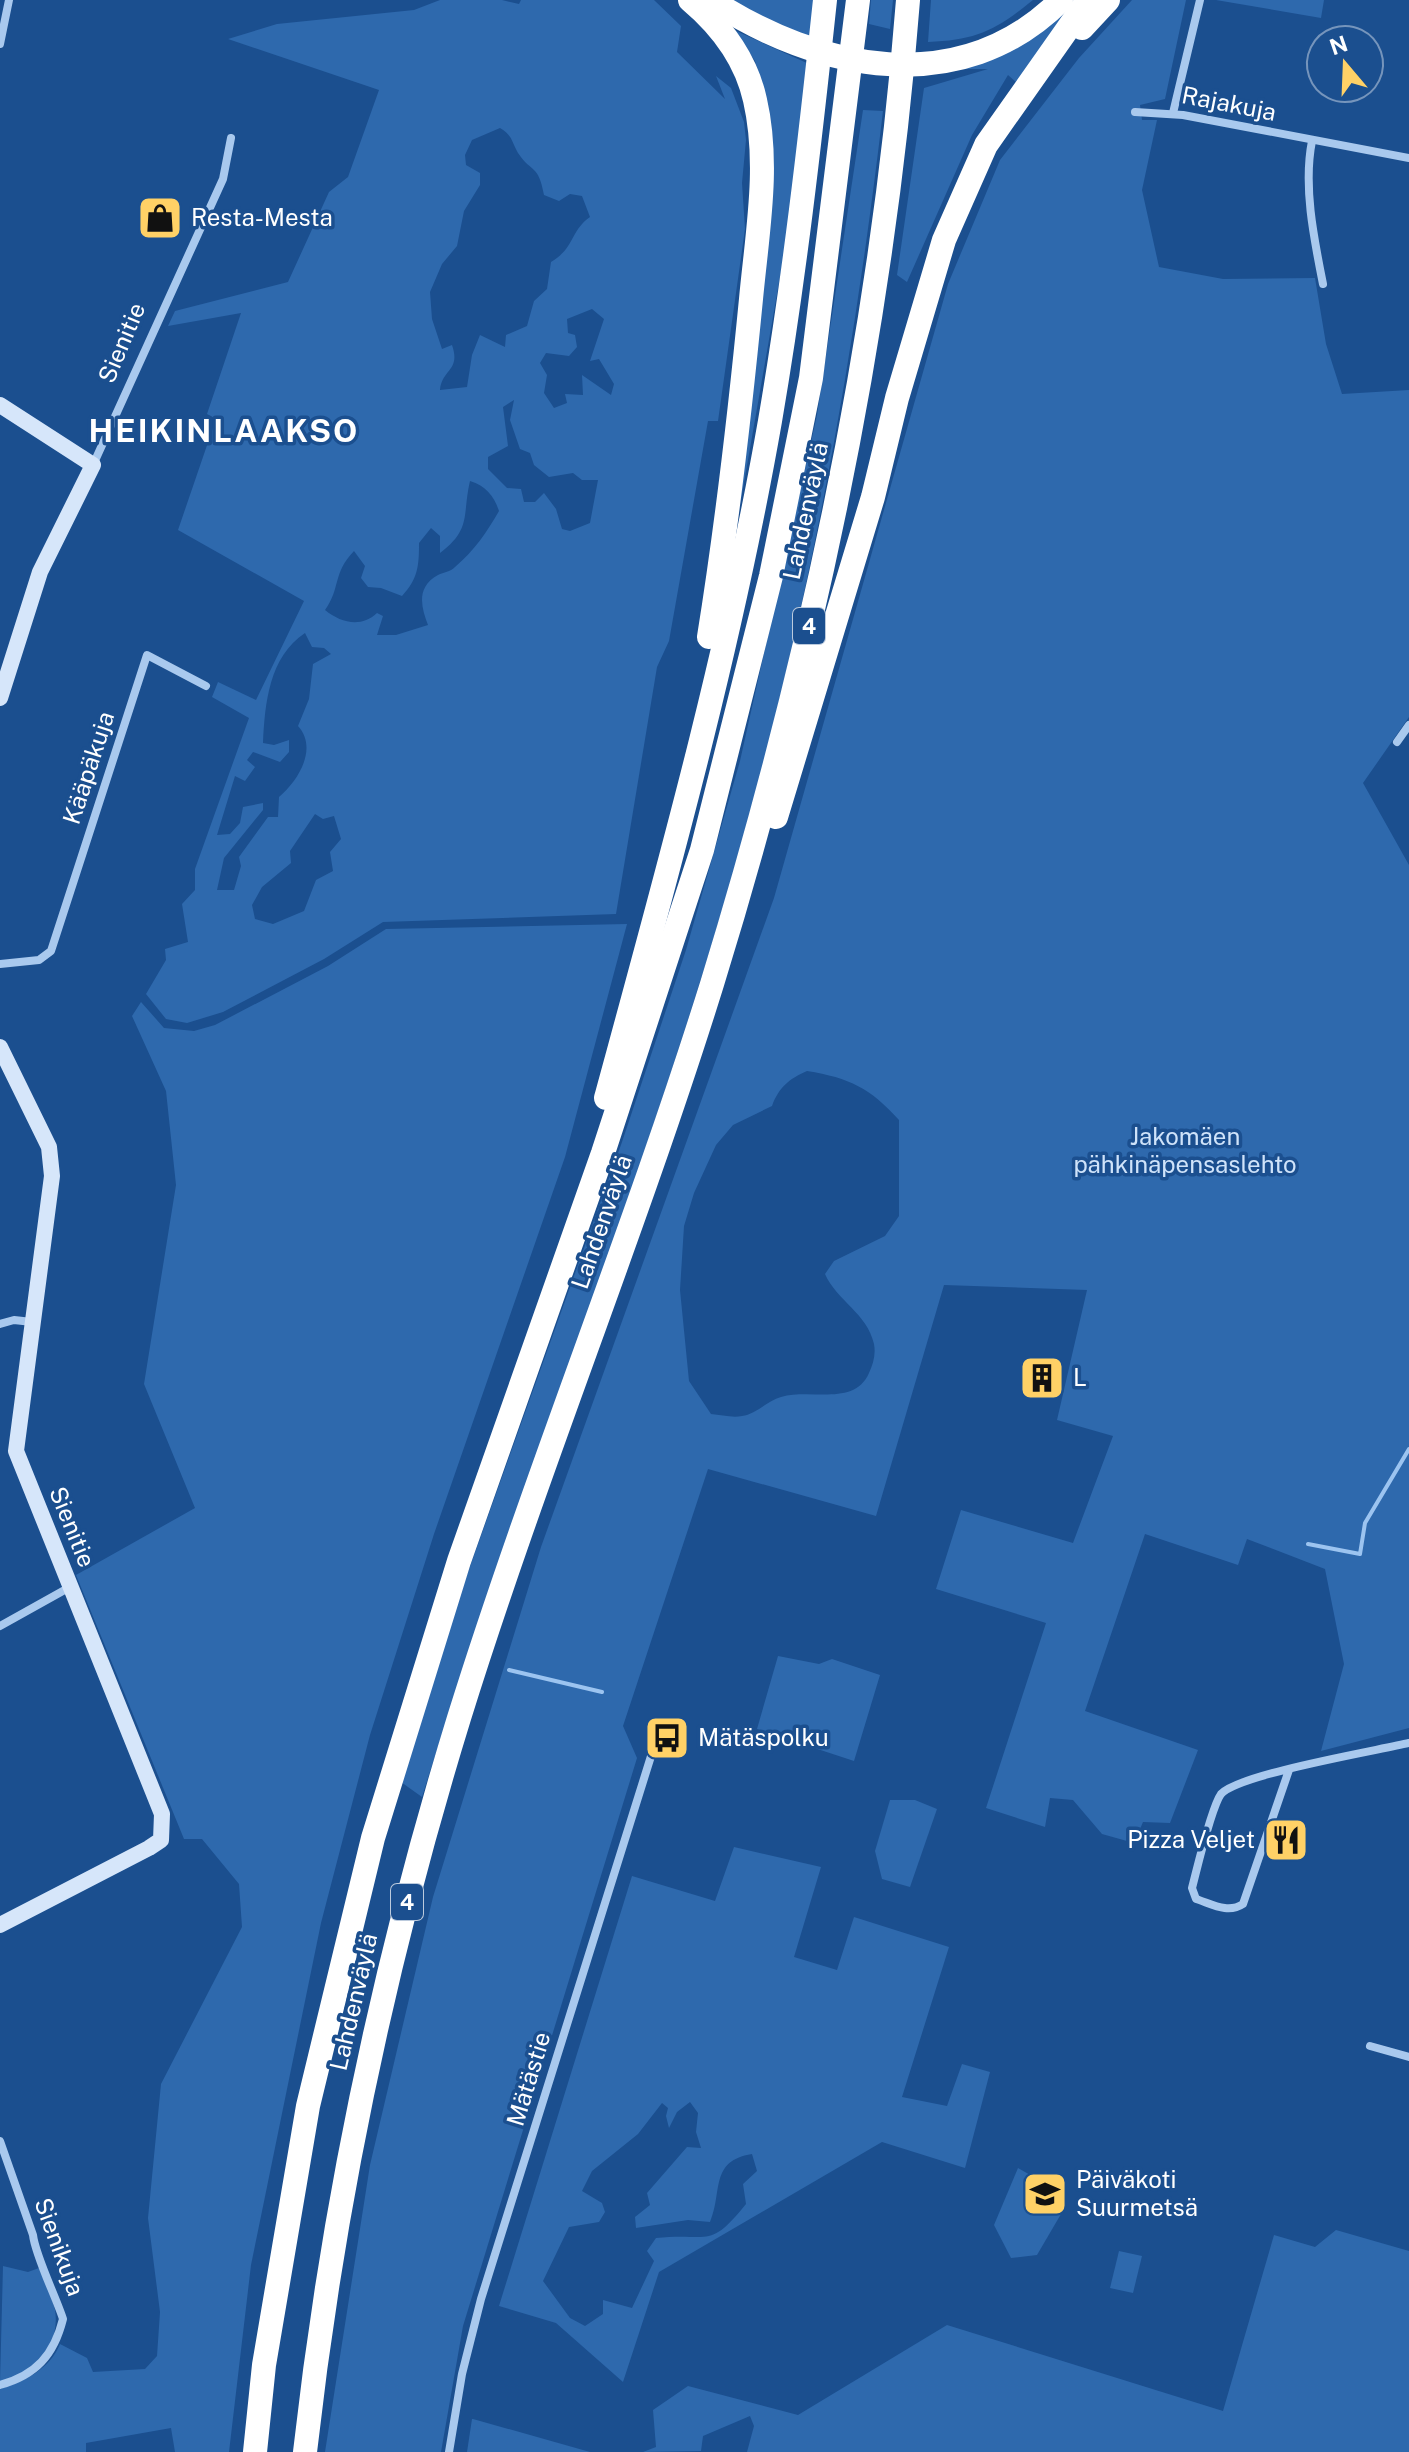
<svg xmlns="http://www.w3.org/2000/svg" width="1409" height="2452" viewBox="0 0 1409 2452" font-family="'Public Sans',sans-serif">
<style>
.green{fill:#2e69ad;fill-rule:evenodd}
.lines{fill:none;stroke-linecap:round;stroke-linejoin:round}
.stream{stroke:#9cc4f0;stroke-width:4}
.street{stroke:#a9c9ee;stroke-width:8}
.secondary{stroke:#d6e6fa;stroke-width:16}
.highway{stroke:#fff;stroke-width:24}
.labels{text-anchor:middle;stroke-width:7;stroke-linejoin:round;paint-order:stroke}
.shield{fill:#1b4f8f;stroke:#bbcadd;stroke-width:2}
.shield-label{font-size:22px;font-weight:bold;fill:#fff}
.street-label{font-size:24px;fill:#fff;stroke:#1b4f8f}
.poi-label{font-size:24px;fill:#fff;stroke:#1b4f8f;text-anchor:start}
.park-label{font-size:24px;fill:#cfe3fa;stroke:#1b4f8f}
.district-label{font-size:32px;font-weight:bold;letter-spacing:2px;fill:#fff;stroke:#1b4f8f}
</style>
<rect width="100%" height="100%" fill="#1b4f8f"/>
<!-- green -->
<g class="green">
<path d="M440,0h62l17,4 2,-4h133l27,26 -4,26 48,47 -9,-23 15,12 13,34 2,18 -4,43 3,46 -27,192h-10l-39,220 -12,26 -41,247 -233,8 -59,37 -101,53 -36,11 -21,-4 -20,-25 20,-34 -1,-11 23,-7 -6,-38 13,-14v-21l54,-151 -37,-21 6,-15 38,18 48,-99 -126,-71 38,-111 -9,-5 34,-101 -73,13 7,-15 113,-29 41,-90 19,-15 31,-87 -151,-51 49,-15 137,-14zM500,128c13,8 11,13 18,25 14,21 20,10 26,42l15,6 11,-7 12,2 8,21c-20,14 -15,31 -39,45l-4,27 -13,12 -7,25 -21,9 -1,12 -25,-12 -8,20 -5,32 -27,3c2,-21 21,-19 12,-45l-10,4 -10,-30 -2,-27 12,-28 15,-18 7,-35 16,-26v-12l-14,-8 -1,-10 7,-15zM592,309l12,10 -14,42 9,-2 15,25 -3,11 -29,-20 1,20 -18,-1 2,9 -13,5 -10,-15 3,-18 -7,-12 6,-10 23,3 8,-9 -2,-12 -7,-2 -1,-14zM514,400l-4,20 10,29 10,4 4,12 15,12 24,-4 9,7h16l-8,43 -20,8 -8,-2 -6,-20 -12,-16 -9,9h-11l-3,-13 -14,-1 -19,-19v-12l20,-11 -5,-39zM470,481c16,5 24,15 29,30 -12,21 -25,40 -44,56 -5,5 -11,5 -17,8 -22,12 -17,32 -10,50l-32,10h-19l6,-19 -6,-3c-16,15 -36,10 -52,-3 16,-22 7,-36 29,-59l11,15 -4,12 7,9 13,1 21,8c16,-17 17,-30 17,-53l12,-15 9,8v17c32,-24 22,-38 30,-72zM305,633l7,14 12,1 7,6 -18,10 -4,35 -11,27c20,22 1,54 -19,71l-1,20h-10l-29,40 2,9 -7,24h-17l7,-32 39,-48v-7l-20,4 -3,16 -10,11 -13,1 18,-59 10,5 10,-14 -8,-7 6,-8 27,10 9,-10v-12l-15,5 -11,-2c2,-40 6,-86 42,-110zM315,814l8,5 11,-3 7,23 -11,13 3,19 -17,9 -12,31 -31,13 -18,-5 -3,-14 10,-18 29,-24 -1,-12z"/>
<path d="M722,0h93l-4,42z"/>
<path d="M871,0h22l-3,29 -21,-5z"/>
<path d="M931,0h102c-38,31 -57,40 -105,42z"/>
<path d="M1073,0h5l-61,83 -9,-8 -36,60 -65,147 -10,-7 27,-187 64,-19h-28l101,-56z"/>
<path d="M1132,0h54l-21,99 -25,6 2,15h15l-15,70 17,77 64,12 92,-1 11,66 16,50 67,-4v327l-46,66 46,82v863l-88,23 23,-87 -19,-95 -78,-30 -9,26 -93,-31 -60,177 113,39 -28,73 -27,-1 -9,21 -32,-9 -29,-34 -23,-2 -5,29 -59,-19 60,-185 -110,-34 25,-79 112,33 40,-107 -56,-16 30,-130 -143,-5 -68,231 -168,-47 -85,257 14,32 -174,568 -22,126h-116l45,-287 63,-268 108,-350 233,-649 174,-614 52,-124 79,-102zM807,1071c43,7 63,17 92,49v96l-14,20 -51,25 -9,13c12,27 42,39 49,70 2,11 -1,20 -5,29 -15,34 -58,15 -88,24 -14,4 -25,17 -39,19 -9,2 -21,-1 -31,-2l-22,-33 -9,-91 4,-64 10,-33 22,-48 17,-20 39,-19c7,-19 17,-27 35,-35z"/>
<path d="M1216,0h108l-3,18z"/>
<path d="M734,30l75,34 -21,167 -61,349 38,-483 -10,-36z"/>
<path d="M863,110l20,1c-27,231 -67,458 -128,683 -91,340 -228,666 -333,1003l-21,-15 38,-129 183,-511 64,-192 54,-189 77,-346z"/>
<path d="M627,924l-62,233 -131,377 -64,201 -49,188 -70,342 -22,187h-54l-4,-24 -85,15v9h-86v-63c25,-8 50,-20 60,-45l27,14 6,14 52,-3 12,-13 3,-44 -12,-94 13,-134 81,-157 -3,-43 -37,-45h-18l-108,-264 119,-67 -51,-124 32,-199 -10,-94 -34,-75 9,-14 23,26 30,3 21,-6 113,-59 58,-37z"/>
<path d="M778,1656l41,8 13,-5 48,16 -26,86 -97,-32z"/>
<path d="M890,1800h25l22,9 -27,78 -28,-8 -7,-28z"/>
<path d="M734,1847l87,20 -27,90 43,13 17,-53 95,30 -47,150 45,9 15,-42 28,8 -25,96 -83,-26 -223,130 -36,110 -67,-59 -57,-17 133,-430 83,25zM690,2102l8,11 -2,19 5,16 -14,-1 -40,46 3,12 -15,12 1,11 52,-8 22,2c13,-30 -1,-61 42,-68l5,17 -14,13 3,20c-38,47 -36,28 -90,34l-9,13 7,10 -22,47 -29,-8v14l-18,12 -15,-8 -27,-37 26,-54 30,-5 6,-10 -3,-9 -20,-12 10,-20 46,-37 24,-31 6,5 -2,8 3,12 8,-16z"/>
<path d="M1018,2168l28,16 15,30 -24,41 -26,3 -17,-33z"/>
<path d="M1336,2230l73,21v201h-662l7,-26 -4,-10 -47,20 -2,15 -58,1 13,-5 -3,-37 35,-24 110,29 149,-90 276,86 51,-176 41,12z"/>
<path d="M1119,2251l23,5 -9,37 -23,-5z"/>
<path d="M3,2266l25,6 11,-4c5,13 13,28 16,42 6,37 -23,63 -55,72z"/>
<path d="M472,2419h1l117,33h-123z"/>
</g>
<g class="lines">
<!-- stream -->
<g class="stream">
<path d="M1308,1544l52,10 5,-31 44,-74"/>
<path d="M509,1670l93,22"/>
</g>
<!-- street -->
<g class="street">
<path d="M0,44l9,-44"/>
<path d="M1135,112l48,3 226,43"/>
<path d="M1173,113l27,-113"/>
<path d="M1312,141c-9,45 2,98 11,143"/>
<path d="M93,465l130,-286 8,-41"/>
<path d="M1397,742l12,-17"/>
<path d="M0,964l39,-4 12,-9 96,-296 59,31"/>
<path d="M0,1324l14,-4 18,2"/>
<path d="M0,1626l70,-39"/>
<path d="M1289,1770l-46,134c-15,10 -31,0 -47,-5l-4,-11c5,-19 19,-80 29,-94 18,-20 154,-43 188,-51"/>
<path d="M1370,2046l39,11"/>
<path d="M0,2141l33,94c2,20 23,62 30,84 -9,36 -27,56 -63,66"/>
<path d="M449,2452l13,-78 19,-75 171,-546 3,-32"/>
</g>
<!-- secondary -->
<g class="secondary">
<path d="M0,405l93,60 -53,107 -40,126"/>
<path d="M0,1047l49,100 3,29 -36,275 146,363 -1,26 -12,8 -149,77"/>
</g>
<!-- highway -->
<g class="highway">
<path d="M690,0c32,27 56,59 65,100 15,65 2,134 -4,199 -11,113 -24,226 -42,338"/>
<path d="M711,0c107,70 249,101 350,0"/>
<path d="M1082,28l26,-28"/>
<path d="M776,817l97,-320 24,-99 47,-158 42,-95 102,-145"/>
<path d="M606,1098c61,-224 124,-449 164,-677 24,-140 40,-280 55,-421"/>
<path d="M255,2452l9,-87 44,-259 65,-268 86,-277 144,-408 99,-303 69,-274 40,-198 47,-378"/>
<path d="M305,2452c28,-249 80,-494 154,-734 77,-247 176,-487 253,-734 99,-321 170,-649 196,-984"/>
</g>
</g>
<!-- icons -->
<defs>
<g id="shop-square" transform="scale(2.3)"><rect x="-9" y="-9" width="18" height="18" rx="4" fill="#ffd166" stroke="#1b4f8f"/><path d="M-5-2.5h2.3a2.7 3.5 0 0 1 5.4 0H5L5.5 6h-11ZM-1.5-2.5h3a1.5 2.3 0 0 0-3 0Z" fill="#111"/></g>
<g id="building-square" transform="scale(2.3)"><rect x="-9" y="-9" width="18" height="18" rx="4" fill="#ffd166" stroke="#1b4f8f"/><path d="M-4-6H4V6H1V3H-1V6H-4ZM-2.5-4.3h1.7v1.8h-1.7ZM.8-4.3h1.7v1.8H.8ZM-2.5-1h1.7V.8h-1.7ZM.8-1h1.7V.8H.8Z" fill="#111"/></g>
<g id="bus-square" transform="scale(2.3)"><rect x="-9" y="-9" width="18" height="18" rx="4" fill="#ffd166" stroke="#1b4f8f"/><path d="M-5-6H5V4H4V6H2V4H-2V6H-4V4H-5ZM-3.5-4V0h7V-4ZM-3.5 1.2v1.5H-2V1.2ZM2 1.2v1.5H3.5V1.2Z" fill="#111"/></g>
<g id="restaurant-square" transform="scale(2.3)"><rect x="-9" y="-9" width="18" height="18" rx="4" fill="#ffd166" stroke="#1b4f8f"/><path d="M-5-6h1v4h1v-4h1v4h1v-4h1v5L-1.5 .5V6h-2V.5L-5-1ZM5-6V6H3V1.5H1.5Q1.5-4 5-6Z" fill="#111"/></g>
<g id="school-square" transform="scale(2.3)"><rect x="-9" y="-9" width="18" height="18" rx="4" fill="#ffd166" stroke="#1b4f8f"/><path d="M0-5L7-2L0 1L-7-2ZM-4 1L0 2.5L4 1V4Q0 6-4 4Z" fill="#111"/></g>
</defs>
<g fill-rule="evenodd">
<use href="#shop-square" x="160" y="218"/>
<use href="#building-square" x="1042" y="1378"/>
<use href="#bus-square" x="667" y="1738"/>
<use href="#restaurant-square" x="1286" y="1840"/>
<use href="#school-square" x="1045" y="2194"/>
</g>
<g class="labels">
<!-- shield labels -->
<g class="shield">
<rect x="793" y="608" width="32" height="36" rx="6"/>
<rect x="391" y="1884" width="32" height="36" rx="6"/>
</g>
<g class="shield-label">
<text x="809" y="634">4</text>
<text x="407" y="1910">4</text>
</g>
<!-- street labels -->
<g class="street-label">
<text transform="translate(1229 104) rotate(11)" y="8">Rajakuja</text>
<text transform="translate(122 343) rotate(-67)" y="8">Sienitie</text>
<text transform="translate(806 511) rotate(-78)" y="8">Lahdenväylä</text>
<text transform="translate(89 768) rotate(-72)" y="8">Kääpäkuja</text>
<text transform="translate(602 1222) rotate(-71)" y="8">Lahdenväylä</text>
<text transform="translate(72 1527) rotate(68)" y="8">Sienitie</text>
<text transform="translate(354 2002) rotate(-77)" y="8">Lahdenväylä</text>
<text transform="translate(529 2079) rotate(-73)" y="8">Mätästie</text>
<text transform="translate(59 2247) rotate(70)" y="8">Sienikuja</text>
</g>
<!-- poi labels -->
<g class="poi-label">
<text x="191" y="226">Resta-Mesta</text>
<text x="1073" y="1386">L</text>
<text x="698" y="1746">Mätäspolku</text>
<text x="1255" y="1848" text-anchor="end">Pizza Veljet</text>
<text x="1076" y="2188">Päiväkoti<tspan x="1076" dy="28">Suurmetsä</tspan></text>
</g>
<!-- park labels -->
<g class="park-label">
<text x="1185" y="1145">Jakomäen<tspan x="1185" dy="28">pähkinäpensaslehto</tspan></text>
</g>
<!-- district labels -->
<g class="district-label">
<text x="224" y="442">HEIKINLAAKSO</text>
</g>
</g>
<!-- north arrow -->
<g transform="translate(1345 64) rotate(341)"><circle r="38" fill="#1b4f8f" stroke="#7695bc" stroke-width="2"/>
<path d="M0-6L14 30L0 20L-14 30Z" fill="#ffd166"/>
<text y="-12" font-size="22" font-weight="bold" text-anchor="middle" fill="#ffffff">N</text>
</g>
</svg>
